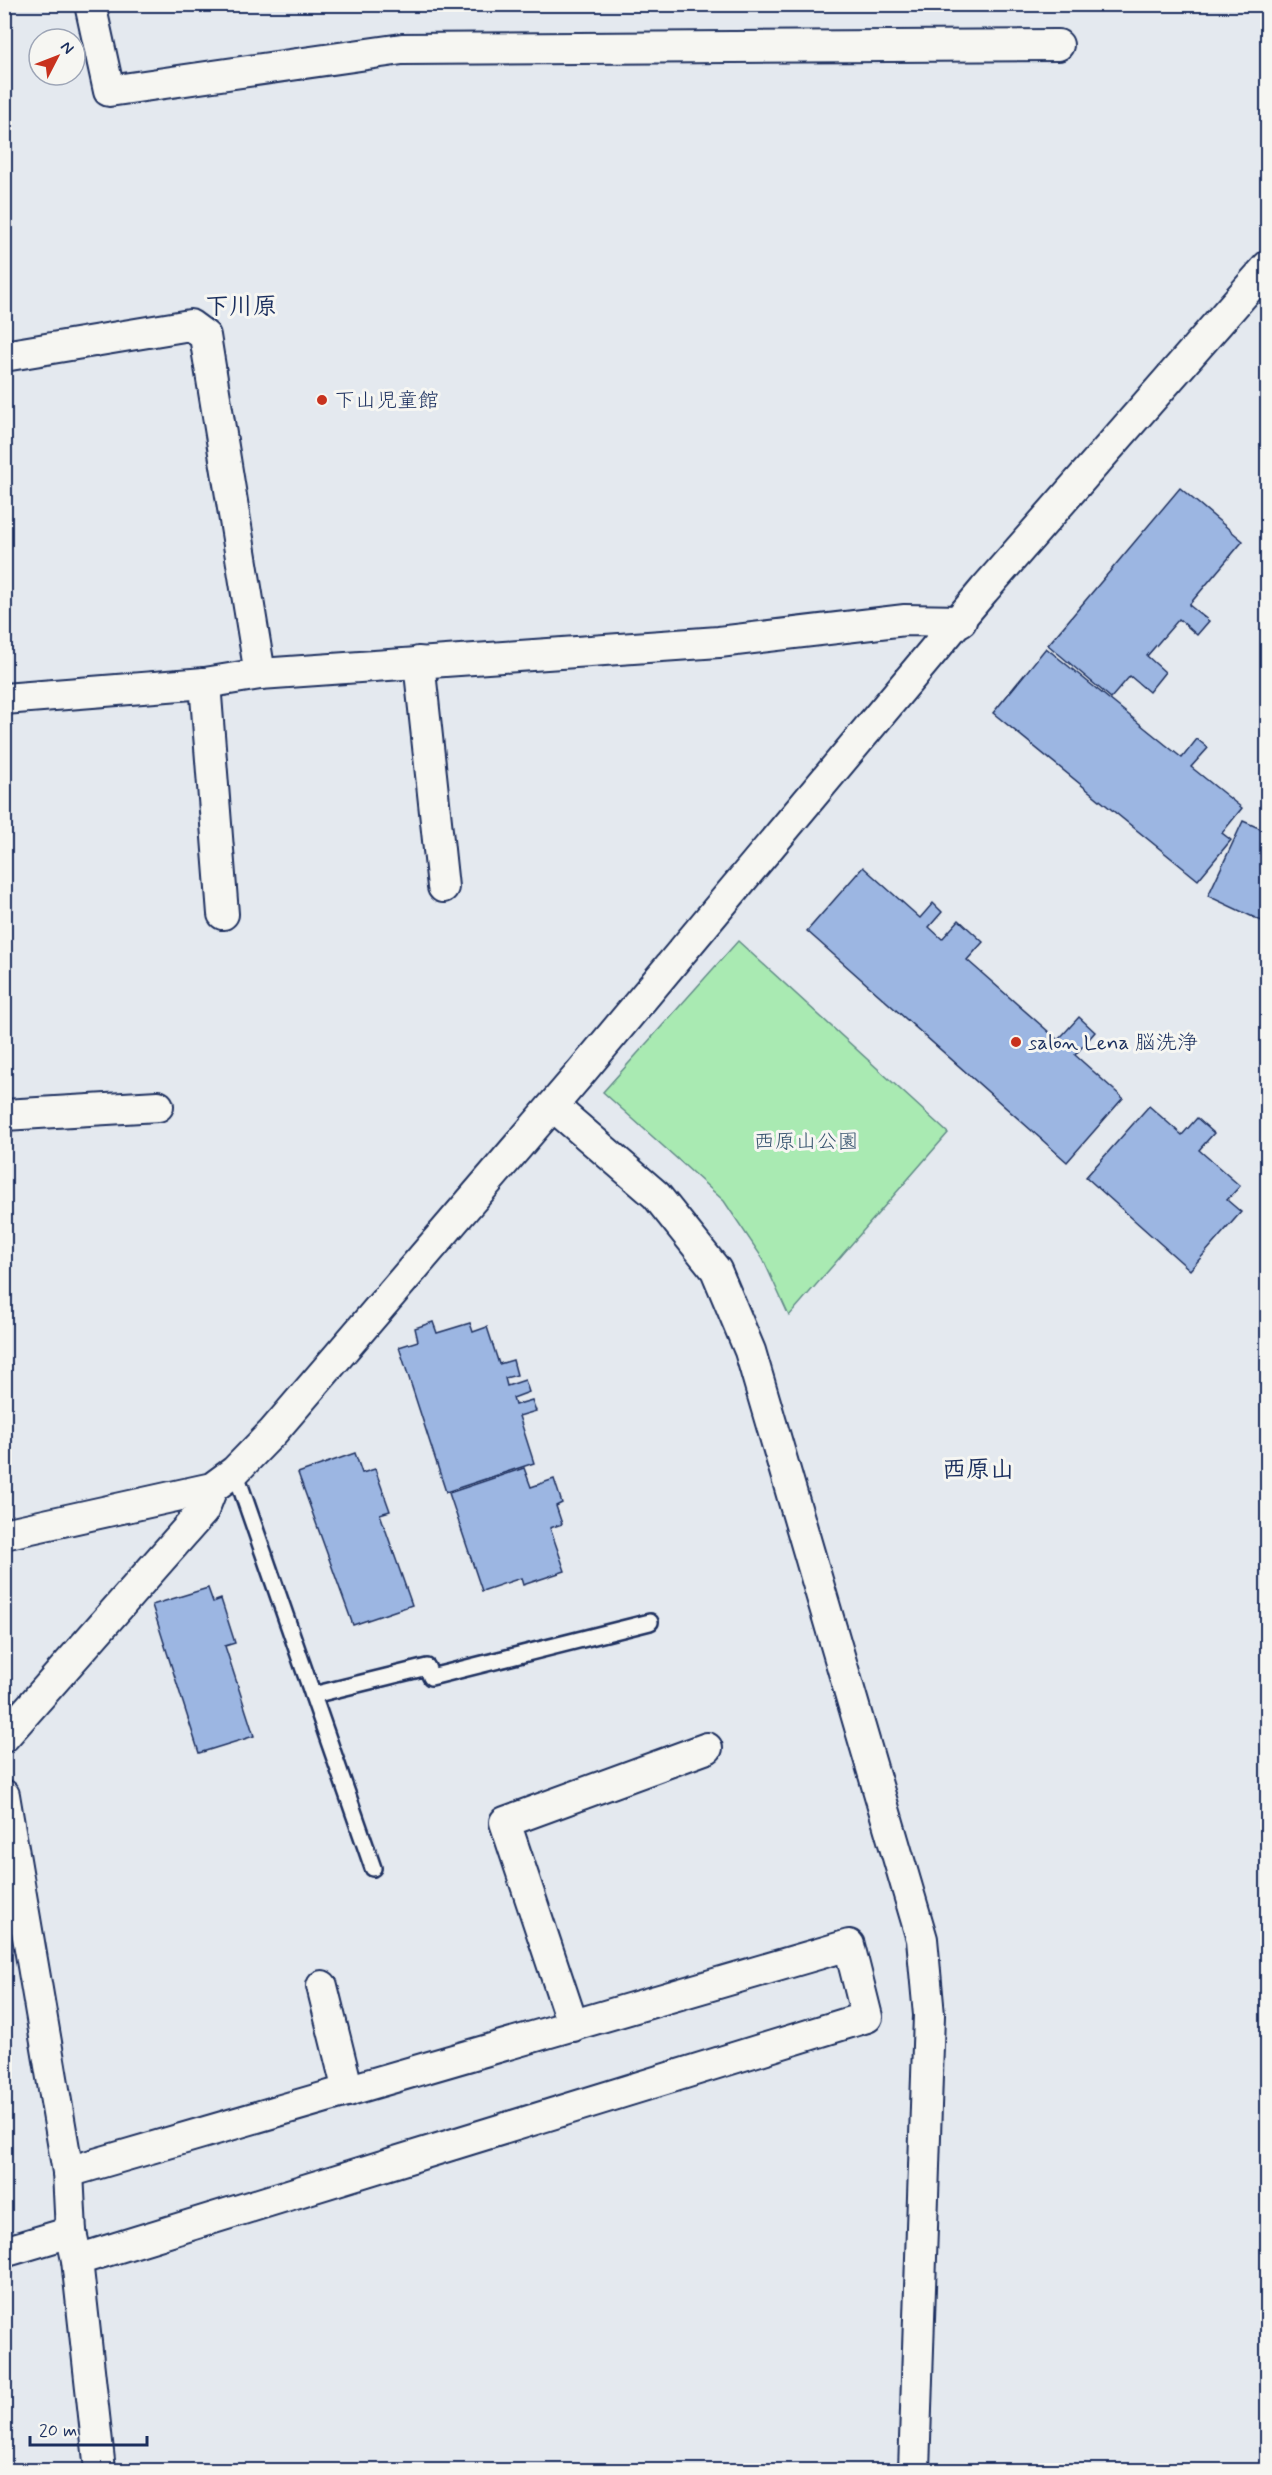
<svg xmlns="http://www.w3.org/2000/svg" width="1272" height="2475" viewBox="0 0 1272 2475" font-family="Mynerve,'Klee One',sans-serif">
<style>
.green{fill:#a9eab2;stroke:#628c88;stroke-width:1.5}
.building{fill:#9cb6e2;stroke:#1b2f5e;stroke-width:1.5}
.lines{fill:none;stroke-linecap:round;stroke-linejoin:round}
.service-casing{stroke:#1b2f5e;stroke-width:20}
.minor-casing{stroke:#1b2f5e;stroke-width:34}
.service{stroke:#f6f6f2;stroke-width:15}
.minor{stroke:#f6f6f2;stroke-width:30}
.poi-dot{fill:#c8321e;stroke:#f6f6f2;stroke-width:2}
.labels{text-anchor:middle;stroke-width:6;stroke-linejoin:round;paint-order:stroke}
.poi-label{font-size:21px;fill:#1b2f5e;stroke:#f6f6f2;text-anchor:start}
.park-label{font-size:21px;fill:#37546f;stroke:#f6f6f2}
.quarter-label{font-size:24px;font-weight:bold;fill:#1b2f5e;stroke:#f6f6f2}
</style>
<rect width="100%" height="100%" fill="#e4e9ef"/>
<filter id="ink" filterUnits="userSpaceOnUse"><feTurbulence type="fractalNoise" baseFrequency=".0167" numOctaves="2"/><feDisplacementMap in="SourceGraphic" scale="12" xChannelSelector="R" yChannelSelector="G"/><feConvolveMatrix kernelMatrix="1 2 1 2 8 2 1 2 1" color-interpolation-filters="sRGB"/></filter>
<g filter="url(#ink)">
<!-- green -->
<path class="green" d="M738,941l210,192 -159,183 -26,-57 -39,-58 -121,-109z"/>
<!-- building -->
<g class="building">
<path d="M1180,488l63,53 -54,64 20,16 -12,14 -18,-16 -32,37 18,16 -16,20 -19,-16 -19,22 -63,-53z"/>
<path d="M1046,648l136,110 15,-19 11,9 -17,19 51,41 -20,25 9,7 -33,40 -205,-167z"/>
<path d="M1243,821l25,11v92l-60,-28z"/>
<path d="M863,867l57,51 13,-15 9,9 -13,15 13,12 17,-19 24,22 -16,18 91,80 21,-23 16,15 -20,23 48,43 -56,64 -260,-231z"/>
<path d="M1149,1106l33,29 15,-17 17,15 -15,17 41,36 -13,14 14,12 -51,58 -104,-93z"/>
<path d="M433,1322l4,11 33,-10 3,9 14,-5 12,37 14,-4 4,15 -12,3 2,8 18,-6 4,12 -16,6 2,7 17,-5 4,11 -17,5 15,47 -88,29 -47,-145 19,-6 -3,-13z"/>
<path d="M355,1453l7,20 13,-4 15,42 -10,3 32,91 -59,20 -55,-152z"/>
<path d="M524,1468l7,19 23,-8 8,24 -6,3 6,18 -12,4 15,43 -42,14 -2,-7 -39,13 -33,-98z"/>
<path d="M208,1588l5,14 8,-3 14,44 -10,3 29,90 -55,17 -47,-148z"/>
</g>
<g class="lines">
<!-- service casing -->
<g class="service-casing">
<g id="service">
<path d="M235,1471l138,397"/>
<path d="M313,1695l114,-28 4,10 219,-55"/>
</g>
</g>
<!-- minor casing -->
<g class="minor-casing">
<g id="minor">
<path d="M90,4l19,87 293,-42 656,-4"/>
<path d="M4,356l186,-31 15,11 55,338"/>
<path d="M419,662l24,225"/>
<path d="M205,683l18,231"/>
<path d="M4,699l201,-16 55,-9 459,-32 186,-22 56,1"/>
<path d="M553,1106l103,89 60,75 34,81 172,588 7,76 -15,455"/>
<path d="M4,1115l154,-9"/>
<path d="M4,1534l208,-46 23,-17 38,-39 305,-356 406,-486 284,-324"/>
<path d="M4,1737l199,-226 9,-23"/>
<path d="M4,1795l64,377 3,60 6,28 23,210"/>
<path d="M322,1986l26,105"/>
<path d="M573,2026l-68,-204 202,-74"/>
<path d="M68,2172l781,-227 18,72 -790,243"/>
<path d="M4,2252l67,-20"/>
</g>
</g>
<!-- service -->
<use href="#service" class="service"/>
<!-- minor -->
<use href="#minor" class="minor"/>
</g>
</g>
<!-- markers -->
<g class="poi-dot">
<circle cx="322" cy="400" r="6"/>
<circle cx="1016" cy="1042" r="6"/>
</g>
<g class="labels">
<!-- poi labels -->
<g class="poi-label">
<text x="334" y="407">下山児童館</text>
<text x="1028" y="1049">salon Lena 脳洗浄</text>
</g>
<!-- park labels -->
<g class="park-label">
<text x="806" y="1148">西原山公園</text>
</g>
<!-- quarter labels -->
<g class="quarter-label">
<text x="241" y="314">下川原</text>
<text x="978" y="1477">西原山</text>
</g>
</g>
<!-- margin -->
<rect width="1272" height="2475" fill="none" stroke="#f6f6f2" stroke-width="24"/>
<rect x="12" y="12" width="1248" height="2451" fill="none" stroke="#1b2f5e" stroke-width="2" filter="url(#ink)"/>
<!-- north arrow -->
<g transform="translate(57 57) rotate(48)"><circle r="28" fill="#f6f6f2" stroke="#9ea6b7" stroke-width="1.5"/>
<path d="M0-4.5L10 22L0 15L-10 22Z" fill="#c8321e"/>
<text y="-9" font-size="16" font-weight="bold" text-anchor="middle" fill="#1b2f5e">N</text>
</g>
<!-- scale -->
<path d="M30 2436v9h117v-9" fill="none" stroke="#1b2f5e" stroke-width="3"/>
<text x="39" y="2436" font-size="18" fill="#1b2f5e" stroke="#f6f6f2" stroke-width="4.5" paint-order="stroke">20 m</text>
</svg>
